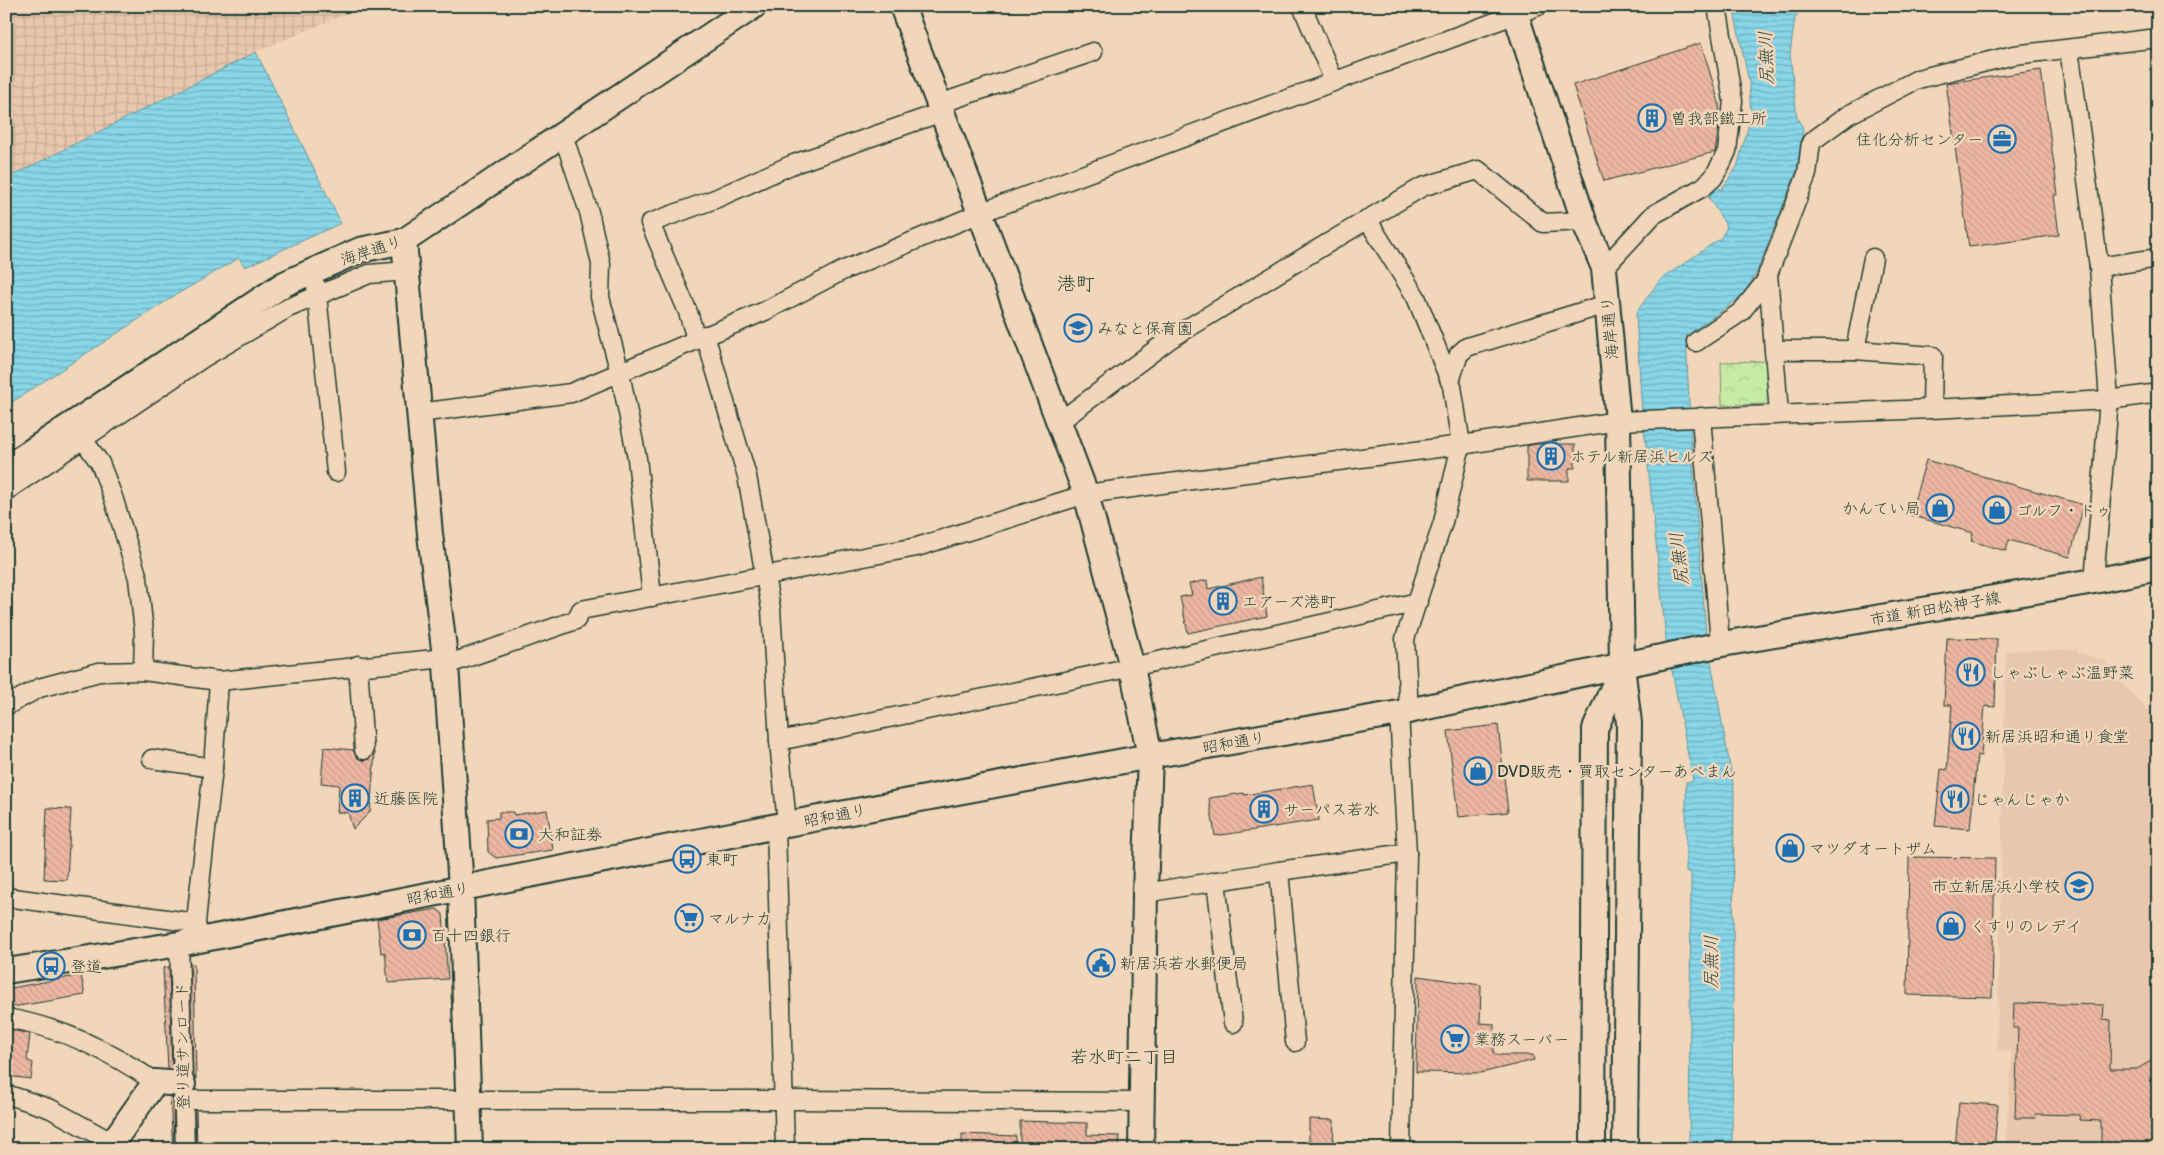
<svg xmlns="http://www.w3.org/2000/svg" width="2164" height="1155" viewBox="0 0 2164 1155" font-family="'Balsamiq Sans','Klee One',sans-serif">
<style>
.built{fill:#e8c7ad}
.industrial{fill:url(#industrial-grid)}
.forest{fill:url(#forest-crowns);stroke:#73946c}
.water{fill:url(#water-rules);stroke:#5f99a1}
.building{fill:url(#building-back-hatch);stroke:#1f3d34}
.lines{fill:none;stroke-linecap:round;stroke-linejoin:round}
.street-casing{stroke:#1f3d34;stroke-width:21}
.secondary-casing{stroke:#1f3d34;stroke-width:28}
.street{stroke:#f2d6b9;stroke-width:18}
.secondary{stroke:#f2d6b9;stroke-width:24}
.labels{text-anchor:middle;stroke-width:5;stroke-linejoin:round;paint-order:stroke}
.poi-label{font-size:16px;fill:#1f3d34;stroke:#f2d6b9;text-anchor:start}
.street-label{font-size:16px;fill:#1f3d34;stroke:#f2d6b9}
.water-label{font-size:18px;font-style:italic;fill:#2a4c46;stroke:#f2d6b9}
.neighbourhood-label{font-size:18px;fill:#1f3d34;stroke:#f2d6b9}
.quarter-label{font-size:19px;fill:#1f3d34;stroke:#f2d6b9}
</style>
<defs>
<pattern id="industrial-grid" width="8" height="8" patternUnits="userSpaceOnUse" patternTransform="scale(1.25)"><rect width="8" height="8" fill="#e8c7ad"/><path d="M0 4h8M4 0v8" fill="none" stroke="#c7ac95"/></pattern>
<pattern id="forest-crowns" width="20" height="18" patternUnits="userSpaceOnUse" patternTransform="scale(1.25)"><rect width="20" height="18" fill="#c7eba5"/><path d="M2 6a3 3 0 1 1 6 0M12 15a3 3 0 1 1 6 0" fill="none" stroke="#aaca8f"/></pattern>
<pattern id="water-rules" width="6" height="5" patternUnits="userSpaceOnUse" patternTransform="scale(1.25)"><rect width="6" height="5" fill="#89d6e9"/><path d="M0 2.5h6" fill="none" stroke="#6fafbe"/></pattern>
<pattern id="building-back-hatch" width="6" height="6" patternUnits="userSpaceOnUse" patternTransform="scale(1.25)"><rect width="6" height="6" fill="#edb7a1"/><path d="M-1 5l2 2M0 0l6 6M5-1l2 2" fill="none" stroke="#cb9e8b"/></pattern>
</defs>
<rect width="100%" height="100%" fill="#f2d6b9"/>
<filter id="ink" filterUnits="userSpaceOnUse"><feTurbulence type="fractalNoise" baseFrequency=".02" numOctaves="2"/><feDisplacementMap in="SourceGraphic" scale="10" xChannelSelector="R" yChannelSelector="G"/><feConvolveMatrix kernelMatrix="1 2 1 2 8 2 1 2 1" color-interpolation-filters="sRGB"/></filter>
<g filter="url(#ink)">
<!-- built -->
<path class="built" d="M2076,649l2,4 28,7 5,12 47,50v427h-153l7,-97 -15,-3 9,-398z"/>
<!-- industrial -->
<path class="industrial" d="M6,6h358l-108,46 -250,127z"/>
<!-- forest -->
<path class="forest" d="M1769,361l1,43 -48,1 -1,-43z"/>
<!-- water -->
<g class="water">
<path d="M1733,6h68l-6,12 -5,36 7,64 6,10 -6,42 -39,99 -13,25 -59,42 4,89 16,209 28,155 -2,360h-43l2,-276 -5,-2v-89l7,-1 -27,-142 -25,-241 -5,-85 24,-33 61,-42 6,-11 -19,-31 7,-11 6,5 16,-23 14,-50 -2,-35z"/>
<path d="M256,52l85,171 -96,44 -6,-9 -65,38 -168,110v-227z"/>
</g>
<!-- building -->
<g class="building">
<path d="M1701,43l18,60 1,17 -5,32 -111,29 -31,-96z"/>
<path d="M2041,70l17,125h-4l5,40 -90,12 -23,-164z"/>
<path d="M1535,444h40v24h-6v13h-42v-35z"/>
<path d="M1926,460l158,45 -14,52 -61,-17 -3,11 -35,-10 2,-8 -63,-18z"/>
<path d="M1261,577l6,39 -79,17 -8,-36 12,-2 -3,-11 18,-4 1,9z"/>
<path d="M1947,638l50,1 -2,68 -10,-1 -4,50 -4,-1 -7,74 -35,-3 6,-57 6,1 5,-65h-8z"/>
<path d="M1498,725l10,87 -50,5 -10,-86z"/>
<path d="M324,747l29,3 3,6 8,5 6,-3 5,-6 -5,60 -17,17 -5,-16 -11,-1 2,-27 -18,-2z"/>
<path d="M1313,784l6,36 -104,16 -6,-38 35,-5v2z"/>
<path d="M47,808l24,1 -4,71 -23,-1z"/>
<path d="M547,810l6,40 -57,8 -8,-6 -1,-33 12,-1v-6h14l1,3z"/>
<path d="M1909,857l86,1 -3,139 -85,-2z"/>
<path d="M437,909l6,5 5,65 -60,4 -3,-31 -4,1 -4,-34z"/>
<path d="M190,964h4l2,115 -3,-3z"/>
<path d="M169,967l3,102h-4l-5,-101z"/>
<path d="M81,975l4,20 -79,13v-19z"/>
<path d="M1418,976l63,9 -1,38 14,1v31h39l1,5 -53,13 -65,-1z"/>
<path d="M2014,1003l90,2 -1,14 8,1 -1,49h27l21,-12v92h-57v-28l-22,-1 1,-5 -45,-1 1,4h-21l3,-90h-5z"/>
<path d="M6,1029l24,5 -3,26 6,3 -2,16 -25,-3z"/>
<path d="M170,1097h3l1,52h-1z"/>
<path d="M1959,1102l39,3 -4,44h-39z"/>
<path d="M195,1111h1l1,38h-1z"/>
<path d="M1309,1119l25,1 -1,29h-24z"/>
<path d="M1020,1121l67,2v12l33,1 -1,13h-99z"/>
<path d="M962,1134l54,2v13h-54z"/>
</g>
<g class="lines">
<!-- street casing -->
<g class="street-casing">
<g id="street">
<path d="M1302,6l32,75"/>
<path d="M2069,49l30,218 10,133 -15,181"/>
<path d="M939,104l154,-52"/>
<path d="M563,135l26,77 12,52 -1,33 20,76 17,85 15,139"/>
<path d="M1367,219l49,78 36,89 9,59 -18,77 -38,117 4,72"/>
<path d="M1873,258l-18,92 78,6 -1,53"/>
<path d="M2099,267l59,-9"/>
<path d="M1604,268l49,-53 50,-28 10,-9 8,-14 6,-13 6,-50 -16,-95"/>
<path d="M1768,273l11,141"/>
<path d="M316,286l20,186"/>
<path d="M705,335l42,141 24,133 8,132 8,83"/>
<path d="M696,339l-8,-27 -38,-89 65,-24 76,-34 151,-53"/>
<path d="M1696,342l45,-30 24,-30 42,-108 4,-32 37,-27 70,-36 96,-24 144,-17"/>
<path d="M1774,350h81"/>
<path d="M1450,381l9,-27 8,-7 140,-43"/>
<path d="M419,413l152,-20 194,-82 77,-40 138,-58 558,-207"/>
<path d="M1701,417l18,214 3,13"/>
<path d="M1059,422l111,-83 138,-84 114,-68 56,-17 65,53 41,-2"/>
<path d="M77,431l23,32 13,34 25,81 6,54 -1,39"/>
<path d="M6,491l197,-133 85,-50 81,-34 38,-3"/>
<path d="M358,665l6,85"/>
<path d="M446,665l130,-45 5,-10 336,-63 169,-53 375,-49 157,-24 314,-12 177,-9 49,-7"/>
<path d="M6,706l33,-18 60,-16 44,-1 76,10 226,-23"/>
<path d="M1399,713l8,140 -6,296"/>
<path d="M779,741l353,-74 286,-65"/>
<path d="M152,759l61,9"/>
<path d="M776,827l9,322"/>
<path d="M1279,871l16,171"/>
<path d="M1216,881l17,142"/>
<path d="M1145,893l134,-22 128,-18"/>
<path d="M6,897l190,26"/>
<path d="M199,940l-3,-17 2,-21 15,-134 6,-87"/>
<path d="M179,944l6,205"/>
<path d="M6,1018c54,9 104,33 149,64"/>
<path d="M6,1094l45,15 62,34"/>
<path d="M183,1100h601l358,2"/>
</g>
</g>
<!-- secondary casing -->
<g class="secondary-casing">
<g id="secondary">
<path d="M902,6l184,488 46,173 18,89 -5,137 -4,256"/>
<path d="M1513,6l71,215 20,47 14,153 4,245 7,57 -4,426"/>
<path d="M404,241l26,293 16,131 15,223 9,261"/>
<path d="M6,468l278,-184 76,-34 44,-9 350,-235"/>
<path d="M6,971l173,-27 608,-120 363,-68 249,-43 323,-69 372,-63 64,-13"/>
<path d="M108,1149l47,-67 28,2"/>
<path d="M1593,1149l2,-420 27,-62"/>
</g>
</g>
<!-- street -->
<use href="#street" class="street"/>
<!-- secondary -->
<use href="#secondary" class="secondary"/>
</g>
</g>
<!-- icons -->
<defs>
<g id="building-ring" transform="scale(1.4375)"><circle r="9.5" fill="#f2d6b9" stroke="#1f6fb2" stroke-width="1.5"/><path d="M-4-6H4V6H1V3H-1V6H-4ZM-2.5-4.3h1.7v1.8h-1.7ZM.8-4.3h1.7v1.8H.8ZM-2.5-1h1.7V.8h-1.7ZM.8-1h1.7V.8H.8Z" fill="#1f6fb2"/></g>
<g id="office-ring" transform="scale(1.4375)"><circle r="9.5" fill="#f2d6b9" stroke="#1f6fb2" stroke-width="1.5"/><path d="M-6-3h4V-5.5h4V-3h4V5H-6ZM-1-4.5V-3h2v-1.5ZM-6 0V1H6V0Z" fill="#1f6fb2"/></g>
<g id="school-ring" transform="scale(1.4375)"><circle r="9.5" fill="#f2d6b9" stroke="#1f6fb2" stroke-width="1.5"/><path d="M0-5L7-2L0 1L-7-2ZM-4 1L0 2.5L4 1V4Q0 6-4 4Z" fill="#1f6fb2"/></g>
<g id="shop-ring" transform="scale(1.4375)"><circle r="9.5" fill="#f2d6b9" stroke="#1f6fb2" stroke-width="1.5"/><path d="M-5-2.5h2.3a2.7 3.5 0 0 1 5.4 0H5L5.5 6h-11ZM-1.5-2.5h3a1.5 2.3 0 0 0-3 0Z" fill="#1f6fb2"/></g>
<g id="restaurant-ring" transform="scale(1.4375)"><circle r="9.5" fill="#f2d6b9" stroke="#1f6fb2" stroke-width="1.5"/><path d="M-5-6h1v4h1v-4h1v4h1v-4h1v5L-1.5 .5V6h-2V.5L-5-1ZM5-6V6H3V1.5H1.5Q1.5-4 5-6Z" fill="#1f6fb2"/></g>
<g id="bank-ring" transform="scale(1.4375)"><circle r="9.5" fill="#f2d6b9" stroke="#1f6fb2" stroke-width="1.5"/><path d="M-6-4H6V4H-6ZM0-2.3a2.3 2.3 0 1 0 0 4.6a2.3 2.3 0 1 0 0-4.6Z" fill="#1f6fb2"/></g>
<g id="bus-ring" transform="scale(1.4375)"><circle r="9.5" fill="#f2d6b9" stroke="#1f6fb2" stroke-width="1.5"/><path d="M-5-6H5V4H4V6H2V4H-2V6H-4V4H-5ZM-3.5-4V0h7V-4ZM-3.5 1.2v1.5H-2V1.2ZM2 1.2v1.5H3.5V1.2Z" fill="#1f6fb2"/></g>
<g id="supermarket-ring" transform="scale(1.4375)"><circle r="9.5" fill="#f2d6b9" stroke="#1f6fb2" stroke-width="1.5"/><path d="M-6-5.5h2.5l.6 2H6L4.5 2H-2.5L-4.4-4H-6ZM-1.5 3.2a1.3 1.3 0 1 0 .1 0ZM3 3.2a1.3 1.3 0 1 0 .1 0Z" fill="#1f6fb2"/></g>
<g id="civic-ring" transform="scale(1.4375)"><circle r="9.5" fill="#f2d6b9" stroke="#1f6fb2" stroke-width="1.5"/><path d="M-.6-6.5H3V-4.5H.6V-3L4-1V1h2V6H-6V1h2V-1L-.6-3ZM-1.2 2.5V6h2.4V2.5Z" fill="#1f6fb2"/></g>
</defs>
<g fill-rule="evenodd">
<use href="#building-ring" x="1652" y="118"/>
<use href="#office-ring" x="2002" y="139"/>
<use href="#school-ring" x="1078" y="328"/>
<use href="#building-ring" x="1551" y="456"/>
<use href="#shop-ring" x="1940" y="508"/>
<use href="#shop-ring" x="1997" y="510"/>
<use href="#building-ring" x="1223" y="601"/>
<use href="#restaurant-ring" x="1971" y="672"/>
<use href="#restaurant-ring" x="1966" y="736"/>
<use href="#shop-ring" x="1478" y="771"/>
<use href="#building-ring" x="355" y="798"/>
<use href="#restaurant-ring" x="1955" y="799"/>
<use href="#building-ring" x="1264" y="809"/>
<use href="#bank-ring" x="519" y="834"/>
<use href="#shop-ring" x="1790" y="848"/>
<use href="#bus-ring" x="687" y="859"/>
<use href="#school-ring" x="2079" y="886"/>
<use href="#supermarket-ring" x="689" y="918"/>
<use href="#shop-ring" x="1951" y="926"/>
<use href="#bank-ring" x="412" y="935"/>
<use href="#civic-ring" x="1101" y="963"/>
<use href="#bus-ring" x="51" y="966"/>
<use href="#supermarket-ring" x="1455" y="1039"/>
</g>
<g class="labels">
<!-- poi labels -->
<g class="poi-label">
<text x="1671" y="124">曽我部鐵工所</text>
<text x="1983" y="145" text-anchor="end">住化分析センター</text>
<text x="1097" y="334">みなと保育園</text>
<text x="1570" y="462">ホテル新居浜ヒルズ</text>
<text x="1921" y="514" text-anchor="end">かんてい局</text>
<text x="2016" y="516">ゴルフ・ドゥ</text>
<text x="1242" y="607">エアーズ港町</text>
<text x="1990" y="678">しゃぶしゃぶ温野菜</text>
<text x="1985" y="742">新居浜昭和通り食堂</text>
<text x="1497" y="777">DVD販売・買取センターあべまん</text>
<text x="374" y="804">近藤医院</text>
<text x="1974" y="805">じゃんじゃか</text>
<text x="1283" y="815">サーパス若水</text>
<text x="538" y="840">大和証券</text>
<text x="1809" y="854">マツダオートザム</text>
<text x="706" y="865">東町</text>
<text x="2060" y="892" text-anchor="end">市立新居浜小学校</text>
<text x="708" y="924">マルナカ</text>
<text x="1970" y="932">くすりのレデイ</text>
<text x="431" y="941">百十四銀行</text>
<text x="1120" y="969">新居浜若水郵便局</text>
<text x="70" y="972">登道</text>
<text x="1474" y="1045">業務スーパー</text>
</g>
<!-- street labels -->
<g class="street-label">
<text transform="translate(371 250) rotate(-18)" y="6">海岸通り</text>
<text transform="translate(1609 328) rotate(-95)" y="6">海岸通り</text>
<text transform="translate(1935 608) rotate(-10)" y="6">市道 新田松神子線</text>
<text transform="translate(1234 742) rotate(-10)" y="6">昭和通り</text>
<text transform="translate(835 815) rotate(-11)" y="6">昭和通り</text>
<text transform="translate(438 893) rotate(-11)" y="6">昭和通り</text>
<text transform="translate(182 1046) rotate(-91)" y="6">登り道サンロード</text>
</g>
<!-- water labels -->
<g class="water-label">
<text transform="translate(1766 58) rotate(-92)" y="6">尻無川</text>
<text transform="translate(1679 559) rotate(-97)" y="6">尻無川</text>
<text transform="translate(1711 962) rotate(-90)" y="6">尻無川</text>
</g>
<!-- neighbourhood labels -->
<g class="neighbourhood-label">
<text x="1124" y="1063">若水町二丁目</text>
</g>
<!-- quarter labels -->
<g class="quarter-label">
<text x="1076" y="290">港町</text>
</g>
</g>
<!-- margin -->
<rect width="2164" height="1155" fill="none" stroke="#f2d6b9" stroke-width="25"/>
<rect x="12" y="12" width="2139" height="1130" fill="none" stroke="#1f3d34" stroke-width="2" filter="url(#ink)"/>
</svg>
